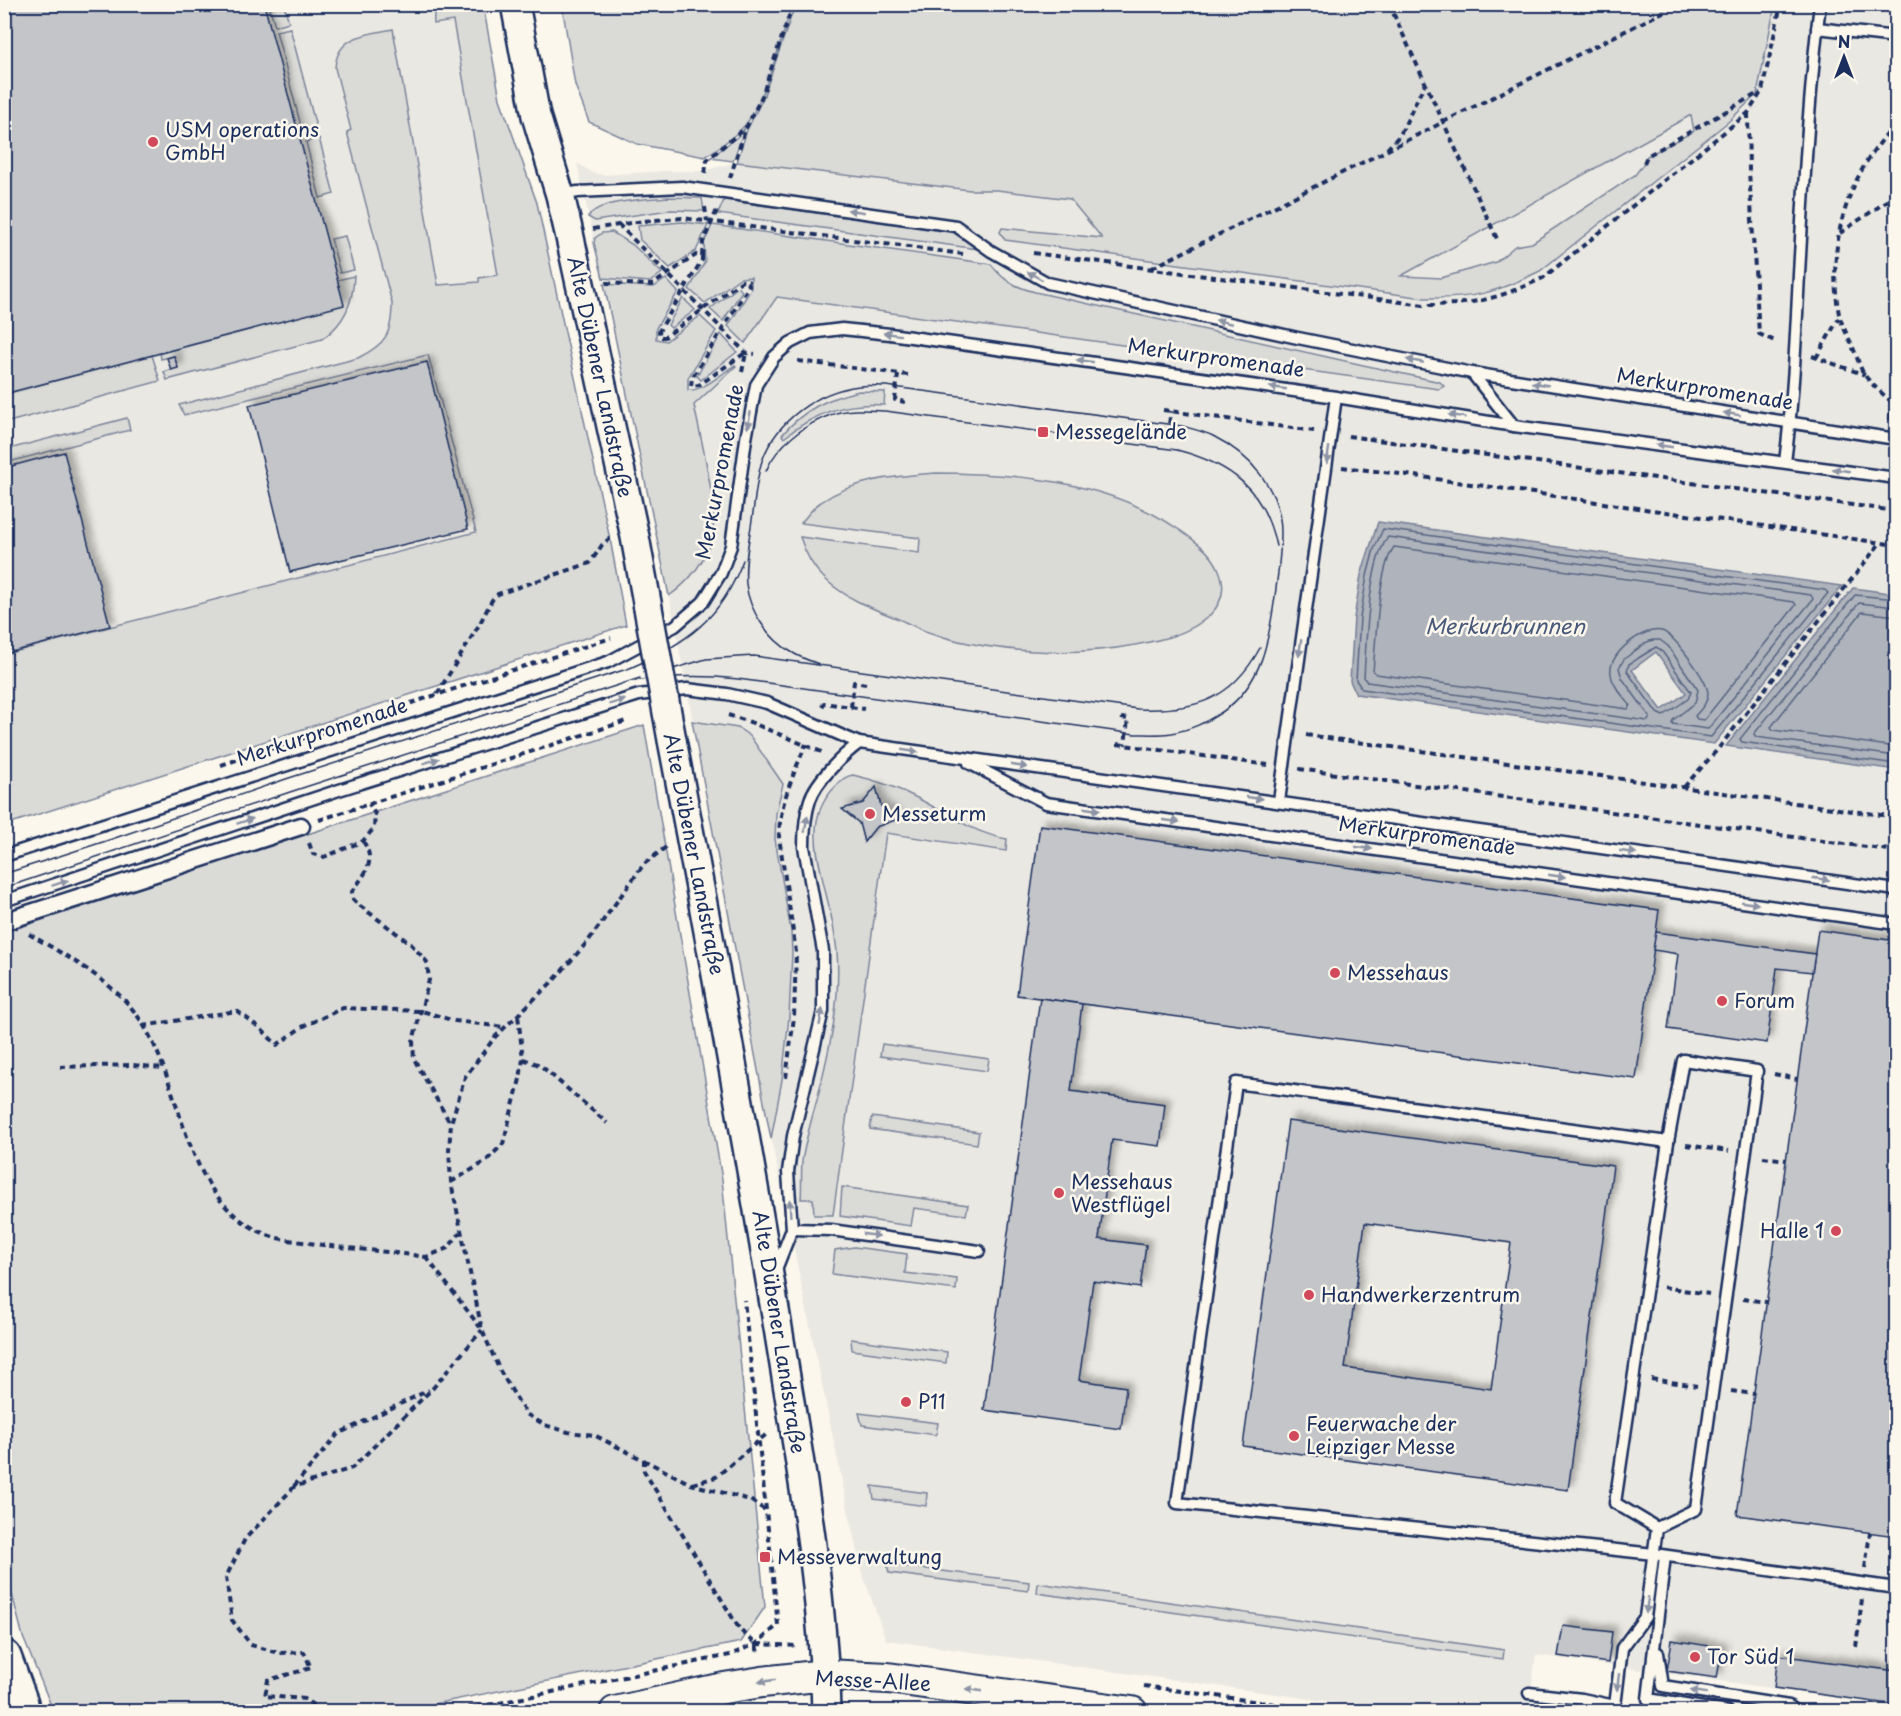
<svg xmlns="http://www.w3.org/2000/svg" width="1901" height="1716" viewBox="0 0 1901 1716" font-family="'Playpen Sans',sans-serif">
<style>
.built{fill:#eae8e2}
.green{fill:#dadad7;stroke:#7a849a;stroke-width:1.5;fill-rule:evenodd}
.water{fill:#afb3bb;stroke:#747e96;stroke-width:1.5;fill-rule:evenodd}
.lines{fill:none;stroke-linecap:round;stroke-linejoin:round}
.shore{stroke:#566483;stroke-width:1.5}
.building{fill:#c3c5c9;stroke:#1b2f5e;stroke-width:1.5;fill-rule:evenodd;filter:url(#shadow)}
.service-casing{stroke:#1b2f5e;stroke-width:15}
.pedestrian-casing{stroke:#1b2f5e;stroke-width:21}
.tertiary-casing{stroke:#1b2f5e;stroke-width:32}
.secondary-casing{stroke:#1b2f5e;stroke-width:34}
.trunk-casing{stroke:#1b2f5e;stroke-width:38}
.path{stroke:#1b2f5e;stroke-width:4;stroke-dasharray:6 4.5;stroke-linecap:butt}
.service{stroke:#fbf7ec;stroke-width:10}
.pedestrian{stroke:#fbf7ec;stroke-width:16}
.tertiary{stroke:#fbf7ec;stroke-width:27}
.secondary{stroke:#fbf7ec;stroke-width:30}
.trunk{stroke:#fbf7ec;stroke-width:33}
.tram{stroke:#1b2f5e;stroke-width:1.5}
.tertiary-bridge-casing{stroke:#1b2f5e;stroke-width:32;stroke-linecap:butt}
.tertiary-bridge{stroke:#fbf7ec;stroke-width:27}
.oneway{fill:#8b93a5}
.poi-dot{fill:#d1495b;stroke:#fbf7ec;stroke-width:2}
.labels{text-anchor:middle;stroke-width:5;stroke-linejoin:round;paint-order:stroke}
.poi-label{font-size:20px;fill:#1b2f5e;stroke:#fbf7ec;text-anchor:start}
.street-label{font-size:20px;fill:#1b2f5e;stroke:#fbf7ec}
.water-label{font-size:21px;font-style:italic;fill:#47577a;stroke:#fbf7ec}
</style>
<defs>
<filter id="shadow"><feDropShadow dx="5.5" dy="-5.5" stdDeviation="3" flood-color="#0004"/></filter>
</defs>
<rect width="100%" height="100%" fill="#fbf7ec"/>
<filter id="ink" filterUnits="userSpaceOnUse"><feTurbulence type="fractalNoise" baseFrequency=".0167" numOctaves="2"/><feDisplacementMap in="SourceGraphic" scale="12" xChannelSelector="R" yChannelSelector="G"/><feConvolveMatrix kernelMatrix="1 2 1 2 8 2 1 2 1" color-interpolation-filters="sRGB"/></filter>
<g filter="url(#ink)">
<!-- built -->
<g class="built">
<path d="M1856,4l40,5v1697l-360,-51 -8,56 -123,1 -519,-72 -26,-73 -89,-428 -114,-609 -80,-367 16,10 10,2 62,-4h38l34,-9 233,28h27l73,9 33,40 657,-162 15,-72z"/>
<path d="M5,5h455l125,555 -580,182z"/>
</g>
<!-- green -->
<g class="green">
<path d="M269,5h15l5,17 -14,4z"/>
<path d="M444,5h33l7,5 16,89 37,104 74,341 15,81 -621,200v-171l471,-122 -48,-177 -244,60 -5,-10 179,-47c28,-14 34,-24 34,-55l-45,-171 4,-2 -16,-62c2,-33 33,-34 58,-39l45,256 41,-3v-4l19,-3 -45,-254 -19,3c-1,-10 0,-16 10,-19z"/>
<path d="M562,5v-1l230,1c-9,29 -28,99 -47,120 -11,13 -26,22 -40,32l-68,-13 -48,-22 -14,-37z"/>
<path d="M795,5v-1l980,1 -18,89 -29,28 -188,149c-45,22 -65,28 -116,27l-419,-58 -5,-8 2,-4 100,10 -32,-39 -73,-9h-27l-233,-28 10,-32 16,-32zM1691,115l3,16 -47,25 -3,7 -9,12 -103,68 -17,3 -19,16 -55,16 -40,-2z"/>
<path d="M290,28l26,99 -14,3 -26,-99z"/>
<path d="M745,128l-12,33 -23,-3 27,-21z"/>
<path d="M319,138l15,56 -14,4 -14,-56z"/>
<path d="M667,197l35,1 2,13 -35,-1 -74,11 -7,-4c10,-17 61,-18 79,-20z"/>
<path d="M724,200l229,32 25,17 -260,-35z"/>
<path d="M682,222l26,3 -12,26 -26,17 -30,-28 -2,-14z"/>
<path d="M712,225l279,39c12,17 25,23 44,28l405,90 4,4 -5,3 -662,-92 -32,46 -17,-17 23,-37v-12l-11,1 -35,25 -16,-14 16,-27 -1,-19z"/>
<path d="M612,232l21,13 29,28 -12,9 -47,-4 -9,-35 1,-5 7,-5z"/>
<path d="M345,236l9,34 -14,3 -9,-34z"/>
<path d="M354,276c-1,27 -9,47 -32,63l-155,41 -3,-8 14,-5 -4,-11 -13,3 -1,-6 183,-48 -6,-25z"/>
<path d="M666,279l12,13 -22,36v11l10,2 34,-25 16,15 -28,47v12c12,3 36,-18 47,-25l1,1 -42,39c6,30 25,105 18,132 -7,25 -22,44 -43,59l-65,-312 50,3z"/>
<path d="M738,287l4,4 -19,30 -13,-12z"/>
<path d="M683,298l12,12 -24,18 -3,-3z"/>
<path d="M721,334l16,18 -36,28 -4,-4z"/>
<path d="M152,355l8,26 -155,42v-29z"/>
<path d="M859,391l26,1 -1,13c-39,-3 -70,8 -100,33l-2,-3c21,-25 45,-37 77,-44z"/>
<path d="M127,418l3,12 -125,33v-13z"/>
<path d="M935,473c84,0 172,8 243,56 16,11 34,23 41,41 7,17 4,32 -9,45 -20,19 -49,25 -75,30 -63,12 -150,8 -210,-14 -10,-4 -19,-9 -29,-13 -25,-10 -51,-20 -71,-39 -13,-12 -20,-26 -25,-42l119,16 1,-15 -119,-15c6,-7 12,-16 20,-21 33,-23 76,-26 114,-29z"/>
<path d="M692,721l46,7 12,8 33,48 -7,29 -1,26 16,92 1,22 -3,64 -7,63 -11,59z"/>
<path d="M644,725l78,454 43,428 -24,35 -342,69h-338l-11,-8 -27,-66 -18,-70v-635z"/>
<path d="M853,775c22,5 46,13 66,24 29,15 54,34 88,40l-1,12 -120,-18 -53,382h-19l-1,-16h-12c1,-12 0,-25 1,-37 3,-21 9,-41 15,-62 12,-49 24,-97 20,-148 -2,-19 -6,-39 -11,-58 -8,-37 -22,-76 9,-107 6,-6 10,-11 18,-12z"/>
<path d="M882,1044l107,15 -2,12 -107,-15z"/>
<path d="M872,1117l107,15 -2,12 -107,-15z"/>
<path d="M842,1187l126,18 -2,10 -52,-7 -3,18 -71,-10z"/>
<path d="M854,1247l53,7 -2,19 52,6 -1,11 -124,-16 3,-24z"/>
<path d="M851,1339l96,13 -1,11 -94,-13z"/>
<path d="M859,1413l79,10 -2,12 -74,-10z"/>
<path d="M872,1486l55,7 -1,13 -52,-7z"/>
<path d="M887,1564l142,18 -1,9 -139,-18z"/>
<path d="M1038,1583l466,67 -1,9 -466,-66z"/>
</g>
<!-- water -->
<g class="water">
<path d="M1378,522l464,64 -128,158 -358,-50 -6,-13 4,-63 7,-43zM1656,652l30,41 -24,17 -30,-40z"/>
<path d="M1853,588l43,6v176l-170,-24z"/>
</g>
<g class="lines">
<!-- shore -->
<g class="shore">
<path d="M1383,529l442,61 3,3 -117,144 -349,-48 -6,-9 4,-62 7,-42 7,-27z"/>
<path d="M1388,537l423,58 2,4 -105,130 -36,-5 1,-4 22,-17 3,-13 -30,-44 -8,-6h-7l-6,2 -23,17 -5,9 3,10 28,39 -2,4 -281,-39 -3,-4c2,-33 4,-115 24,-141z"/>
<path d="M1394,547l400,55 2,3 -92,115 -7,-1 -2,-3c6,-7 13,-13 13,-23 -1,-14 -34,-58 -46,-62 -18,-5 -55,23 -51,43 1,11 12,22 19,31l-2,4 -252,-35 -3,-3c3,-28 5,-102 21,-124z"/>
<path d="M1896,599l-41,-4 -115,144 2,3 154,22"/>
<path d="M1896,607l-37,-4 -105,131 2,3 140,19"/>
<path d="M1896,616l-34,-4 -91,115 2,3 123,17"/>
<path d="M1656,647l5,3 30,42 -3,7 -25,17 -6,-3 -30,-42 2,-7z"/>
</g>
</g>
<!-- building -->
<g class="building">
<path d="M4,4h260l80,301 -340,89z"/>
<path d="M174,356l4,12 -7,2 -4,-12z"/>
<path d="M427,362l41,167 -178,43 -41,-167z"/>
<path d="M1896,369v51l-7,-1z"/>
<path d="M64,452l46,174 -106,28v-186z"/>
<path d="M876,787l5,19 17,13 -22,8 -12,15 -5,-19 -17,-14 21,-6z"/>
<path d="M1040,825l619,85 -23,169 -619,-84z"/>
<path d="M1818,930l78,11v595l-159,-21z"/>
<path d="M1656,932l159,22 -3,18 -35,-4 -10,75 -99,-14 10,-75 -25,-4z"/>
<path d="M1040,998l42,6 -11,87 94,13 -5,42 -48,-6 -13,99 47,6 -6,43 -47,-7 -14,99 47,7 -5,42 -137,-19z"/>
<path d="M1288,1121l325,45 -45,324 -325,-44zM1365,1223l146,20 -20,146 -146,-21z"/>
<path d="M1563,1626l49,6 -4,31 -50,-7z"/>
<path d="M1672,1640l50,8 -5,30 -50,-7z"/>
<path d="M1778,1655l118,16v34l-122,-17z"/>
</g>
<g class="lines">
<!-- service casing -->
<g class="service-casing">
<g id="service">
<path d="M1817,28l79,9"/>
<path d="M560,195l18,-3 104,-5 274,39 35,25 57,32 250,55 174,35 424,66"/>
<path d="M1472,373l42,53"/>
<path d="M1785,462c8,-62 11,-125 14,-188 5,-90 10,-180 21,-270"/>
<path d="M969,763l77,40 850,121"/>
<path d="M1279,801l57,-404"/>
<path d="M4,856l604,-194 67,-36 28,-24 18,-29 10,-27 15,-107 10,-54 18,-28 16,-14 20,-10 32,-4 48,5 446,63 178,29 382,52"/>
<path d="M4,901l335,-111 300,-95 48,-6 40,5 40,9 92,40 1037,147"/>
<path d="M792,1229l39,1 148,21"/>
<path d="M775,1272l17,-43 -4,-57 5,-36 30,-125v-60l-19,-104c0,-16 1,-32 6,-47 6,-19 33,-45 49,-57"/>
<path d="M1657,1528l-42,-25 53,-361"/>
<path d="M1665,1556l-17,143 80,13"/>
<path d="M1658,1653l5,33 113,18 13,2 8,6"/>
<path d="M1529,1693l53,6 33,7v5"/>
<path d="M1623,1712l-8,-6 7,-58 23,-31 12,-89 39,-19 61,-438 -74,-11 -15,82 -432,-59 -59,420 477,51 242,34"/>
</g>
</g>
<!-- pedestrian casing -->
<g class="pedestrian-casing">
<path id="pedestrian" d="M6,921l295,-95"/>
</g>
<!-- tertiary casing -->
<g class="tertiary-casing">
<g id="tertiary">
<path d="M515,4l21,112 24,79 9,38 66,304 13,71"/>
<path d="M672,740c38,198 74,396 107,594 20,125 44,250 47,378"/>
</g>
</g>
<!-- secondary casing -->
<g class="secondary-casing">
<path id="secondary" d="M615,1712l109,-24 38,-6 63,-7 63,3 244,34"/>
</g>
<!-- trunk casing -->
<g class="trunk-casing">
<path id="trunk" d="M4,1657l17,46v9"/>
</g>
<!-- path -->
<g class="path">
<path d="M1389,4l109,237"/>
<path d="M1748,113l1,58 10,163 18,8"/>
<path d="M1896,125c-49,48 -70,121 -57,189 3,12 10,24 14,34 4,8 6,18 11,26 8,12 22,22 32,32"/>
<path d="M1387,149l13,-14 25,-52"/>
<path d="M1644,163l3,-7 113,-64"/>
<path d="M705,173l2,-13 39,-33"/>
<path d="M730,178l15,-48 17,-34 31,-92"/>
<path d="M705,207l2,14"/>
<path d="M618,224l128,129 9,1"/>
<path d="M593,229l50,-8 39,-3 281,36"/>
<path d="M1840,233l56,-38"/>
<path d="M1033,253l391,52c51,0 73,-6 119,-27l205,-165 14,-22 19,-87"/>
<path d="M702,256l1,-14 14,-32"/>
<path d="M1152,268l527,-264"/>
<path d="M606,283l46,2 44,-30 6,1v4l-43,71 1,6h5l77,-56h6l1,5 -57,92 -1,8 8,-1 46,-32"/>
<path d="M1812,356l53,19"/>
<path d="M1816,358l23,-40"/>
<path d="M798,361l110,14"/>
<path d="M742,372l4,-19"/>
<path d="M898,374l-3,26 10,2"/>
<path d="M1163,410l151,21"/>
<path d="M1160,436l7,1 4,-26"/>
<path d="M1348,436l548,75"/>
<path d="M1342,467l66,8 488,70"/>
<path d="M437,694l42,-69 13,-25 6,-6 92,-31 12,-18 8,-7"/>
<path d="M822,707l2,-4 40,6"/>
<path d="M851,707l3,-25 12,2"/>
<path d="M728,715l22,7 74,31"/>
<path d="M1121,718l7,1 -3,26"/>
<path d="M1306,735l590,82"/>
<path d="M1117,744l151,21"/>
<path d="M221,765l390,-127"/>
<path d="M1299,769l597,82"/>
<path d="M1684,787l34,-38 163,-207"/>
<path d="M319,820l307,-99"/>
<path d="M363,841c14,22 2,32 -11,51l1,7 6,6 52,39 16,18 2,18 -16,61 1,18 36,64"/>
<path d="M309,843l4,11 11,3 39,-16 11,-13 1,-14 -6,-10"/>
<path d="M666,847l-22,17 -55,76 -34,39 -60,58 -30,40 -14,46 -2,27 2,32 31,148 18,41 26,43 19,11 23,7 26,3 97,49 59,16 15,10"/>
<path d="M29,934c34,20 73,41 100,71 60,69 44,197 144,232 11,3 25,4 36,6 39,6 78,8 117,14l22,-9 12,-15"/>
<path d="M143,1026l94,-15 23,17 17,17 25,-18 41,-19 79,3 33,10 49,6"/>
<path d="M523,1059l17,6 67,58"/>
<path d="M60,1067l73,-2 30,3"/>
<path d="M1774,1074l23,5"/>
<path d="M786,1078l8,-61 2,-65 -17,-115c0,-32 15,-64 27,-93"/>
<path d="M1686,1145l43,6"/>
<path d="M1763,1157l23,3"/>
<path d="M451,1182l34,-20 18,-18 17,-65 3,-20 -5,-44"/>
<path d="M426,1257l54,70"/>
<path d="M1663,1287l46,7"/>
<path d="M1743,1299l23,3"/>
<path d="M1651,1379l46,7"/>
<path d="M1731,1391l23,3"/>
<path d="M644,1459v12l96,159 16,14 2,10"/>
<path d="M692,1484l24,-7 53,-45"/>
<path d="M294,1486l44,-52 91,-44"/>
<path d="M1865,1568l5,-35"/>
<path d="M757,1644l40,2"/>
<path d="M1856,1647l6,-48"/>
<path d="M1144,1686l188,26"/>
<path d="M322,1712l-17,-13 -40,-3 3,-16 43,-12 -7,-16 -25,1 -28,-8 -19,-25 -6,-43 19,-38 49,-52 58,-19 81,-80 49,-58"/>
<path d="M436,1712l58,-8 236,-49 26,-11 22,-19 -34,-325"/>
</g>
<!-- service -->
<use href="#service" class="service"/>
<!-- pedestrian -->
<use href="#pedestrian" class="pedestrian"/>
<!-- tertiary -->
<use href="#tertiary" class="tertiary"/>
<!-- secondary -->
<use href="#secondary" class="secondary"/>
<!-- trunk -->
<use href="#trunk" class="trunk"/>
<!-- tram -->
<g class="tram">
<path d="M766,471c11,-27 41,-48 67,-57 16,-6 35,-4 52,-3l292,39c54,14 87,39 99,96"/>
<path d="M663,672l43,-13 48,-3 384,53c57,2 93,-8 122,-61"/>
<path d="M633,681c35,-5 69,-6 105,-2l397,55c12,0 25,1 37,-1 20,-4 33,-10 50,-21 40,-27 47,-72 53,-116 3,-22 6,-43 6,-64 0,-43 -32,-78 -68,-96 -10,-5 -21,-7 -31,-10l-296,-40c-9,0 -18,-1 -27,0 -42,5 -83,35 -97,75 -6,18 -7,40 -10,59 -3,20 -8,43 -6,64 3,27 23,56 47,69 8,5 17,8 26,11"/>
<path d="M4,874l105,-34 177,-61 344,-111c55,-24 92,-49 113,-108"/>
<path d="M4,888l286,-96 350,-114"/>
</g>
<!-- tertiary-bridge casing -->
<g class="tertiary-bridge-casing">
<path id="tertiary-bridge" d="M648,608l24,132"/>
</g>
<!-- tertiary-bridge -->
<use href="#tertiary-bridge" class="tertiary-bridge"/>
</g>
<!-- one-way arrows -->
<defs><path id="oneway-solid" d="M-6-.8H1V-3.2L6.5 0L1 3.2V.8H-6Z" transform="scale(1.5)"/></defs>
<g class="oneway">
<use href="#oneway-solid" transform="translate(856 211) rotate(-172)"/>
<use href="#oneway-solid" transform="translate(1035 276) rotate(-151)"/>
<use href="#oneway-solid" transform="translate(1224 322) rotate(-167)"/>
<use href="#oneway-solid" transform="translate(892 334) rotate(-173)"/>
<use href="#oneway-solid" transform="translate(1085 361) rotate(-172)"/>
<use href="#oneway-solid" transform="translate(1415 361) rotate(-169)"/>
<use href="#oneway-solid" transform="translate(1540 384) rotate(-171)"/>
<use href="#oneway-solid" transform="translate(1278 388) rotate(-172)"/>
<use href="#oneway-solid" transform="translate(1732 414) rotate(-171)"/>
<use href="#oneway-solid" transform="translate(1457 416) rotate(-171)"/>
<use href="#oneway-solid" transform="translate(749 420) rotate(101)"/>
<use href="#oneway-solid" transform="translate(1664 446) rotate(-172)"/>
<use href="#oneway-solid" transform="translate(1328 455) rotate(98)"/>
<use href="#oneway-solid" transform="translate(1841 470) rotate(-172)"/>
<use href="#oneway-solid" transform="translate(1300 648) rotate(98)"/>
<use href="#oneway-solid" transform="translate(617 702) rotate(-17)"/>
<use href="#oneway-solid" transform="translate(910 751) rotate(8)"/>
<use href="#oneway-solid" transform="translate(431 761) rotate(-17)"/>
<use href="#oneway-solid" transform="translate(1019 766) rotate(8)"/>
<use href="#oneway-solid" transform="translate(1254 798) rotate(8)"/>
<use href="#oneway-solid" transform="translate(1092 809) rotate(8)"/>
<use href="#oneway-solid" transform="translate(245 821) rotate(-18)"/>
<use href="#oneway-solid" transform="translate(1171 821) rotate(8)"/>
<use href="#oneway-solid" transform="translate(806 824) rotate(-81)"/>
<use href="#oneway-solid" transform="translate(1364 848) rotate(8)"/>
<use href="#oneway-solid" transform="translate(1628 852) rotate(8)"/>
<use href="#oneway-solid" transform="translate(1557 876) rotate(8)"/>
<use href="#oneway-solid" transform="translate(1821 879) rotate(8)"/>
<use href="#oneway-solid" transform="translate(60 883) rotate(-18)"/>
<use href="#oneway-solid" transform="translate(1750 903) rotate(8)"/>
<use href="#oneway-solid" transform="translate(821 1017) rotate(-80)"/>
<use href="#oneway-solid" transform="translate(790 1208) rotate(-93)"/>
<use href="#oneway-solid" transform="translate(871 1235) rotate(8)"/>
<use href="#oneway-solid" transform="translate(1647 1605) rotate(98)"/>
<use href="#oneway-solid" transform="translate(767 1681) rotate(172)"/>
<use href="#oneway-solid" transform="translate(1618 1682) rotate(97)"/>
<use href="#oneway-solid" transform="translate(974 1690) rotate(-172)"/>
<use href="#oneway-solid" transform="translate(1699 1692) rotate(-171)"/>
</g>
</g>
<!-- markers -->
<g class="poi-dot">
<circle cx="153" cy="142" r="6"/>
<rect x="1037" y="426" width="12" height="12" rx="3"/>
<circle cx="870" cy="814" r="6"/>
<circle cx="1335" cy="973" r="6"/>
<circle cx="1722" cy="1001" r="6"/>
<circle cx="1059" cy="1193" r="6"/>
<circle cx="1836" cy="1231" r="6"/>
<circle cx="1309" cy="1295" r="6"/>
<circle cx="906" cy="1402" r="6"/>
<circle cx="1294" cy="1436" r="6"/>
<rect x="759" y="1551" width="12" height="12" rx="3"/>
<circle cx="1695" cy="1657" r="6"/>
</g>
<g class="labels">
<!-- poi labels -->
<g class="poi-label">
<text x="165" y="137">USM operations<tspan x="165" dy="23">GmbH</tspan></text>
<text x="1055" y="439">Messegelände</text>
<text x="882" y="821">Messeturm</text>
<text x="1347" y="980">Messehaus</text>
<text x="1734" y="1008">Forum</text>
<text x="1071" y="1189">Messehaus<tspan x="1071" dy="23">Westflügel</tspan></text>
<text x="1824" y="1238" text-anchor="end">Halle 1</text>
<text x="1321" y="1302">Handwerkerzentrum</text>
<text x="918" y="1409">P11</text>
<text x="1306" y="1431">Feuerwache der<tspan x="1306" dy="23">Leipziger Messe</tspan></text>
<text x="777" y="1564">Messeverwaltung</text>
<text x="1707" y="1664">Tor Süd 1</text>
</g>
<!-- street labels -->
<g class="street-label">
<text transform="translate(1216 358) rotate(8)" y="7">Merkurpromenade</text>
<text transform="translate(600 377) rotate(78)" y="7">Alte Dübener Landstraße</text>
<text transform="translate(1705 389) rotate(9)" y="7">Merkurpromenade</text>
<text transform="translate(720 472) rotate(-79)" y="7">Merkurpromenade</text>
<text transform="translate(322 732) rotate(-18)" y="7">Merkurpromenade</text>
<text transform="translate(1427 836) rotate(8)" y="7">Merkurpromenade</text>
<text transform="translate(694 854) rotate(79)" y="7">Alte Dübener Landstraße</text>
<text transform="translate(779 1332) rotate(81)" y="7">Alte Dübener Landstraße</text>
<text transform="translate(873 1681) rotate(3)" y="7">Messe-Allee</text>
</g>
<!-- water labels -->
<g class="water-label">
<text x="1505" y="634">Merkurbrunnen</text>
</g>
</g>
<!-- margin -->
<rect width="1901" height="1716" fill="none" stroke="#fbf7ec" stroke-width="24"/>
<rect x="12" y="12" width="1877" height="1692" fill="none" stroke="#1b2f5e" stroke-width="2" filter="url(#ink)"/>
<!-- north arrow -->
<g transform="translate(1844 57)" stroke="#fbf7ec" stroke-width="4.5" paint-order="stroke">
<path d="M0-4.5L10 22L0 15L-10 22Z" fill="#1b2f5e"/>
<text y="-9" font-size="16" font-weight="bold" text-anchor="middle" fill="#1b2f5e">N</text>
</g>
</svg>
